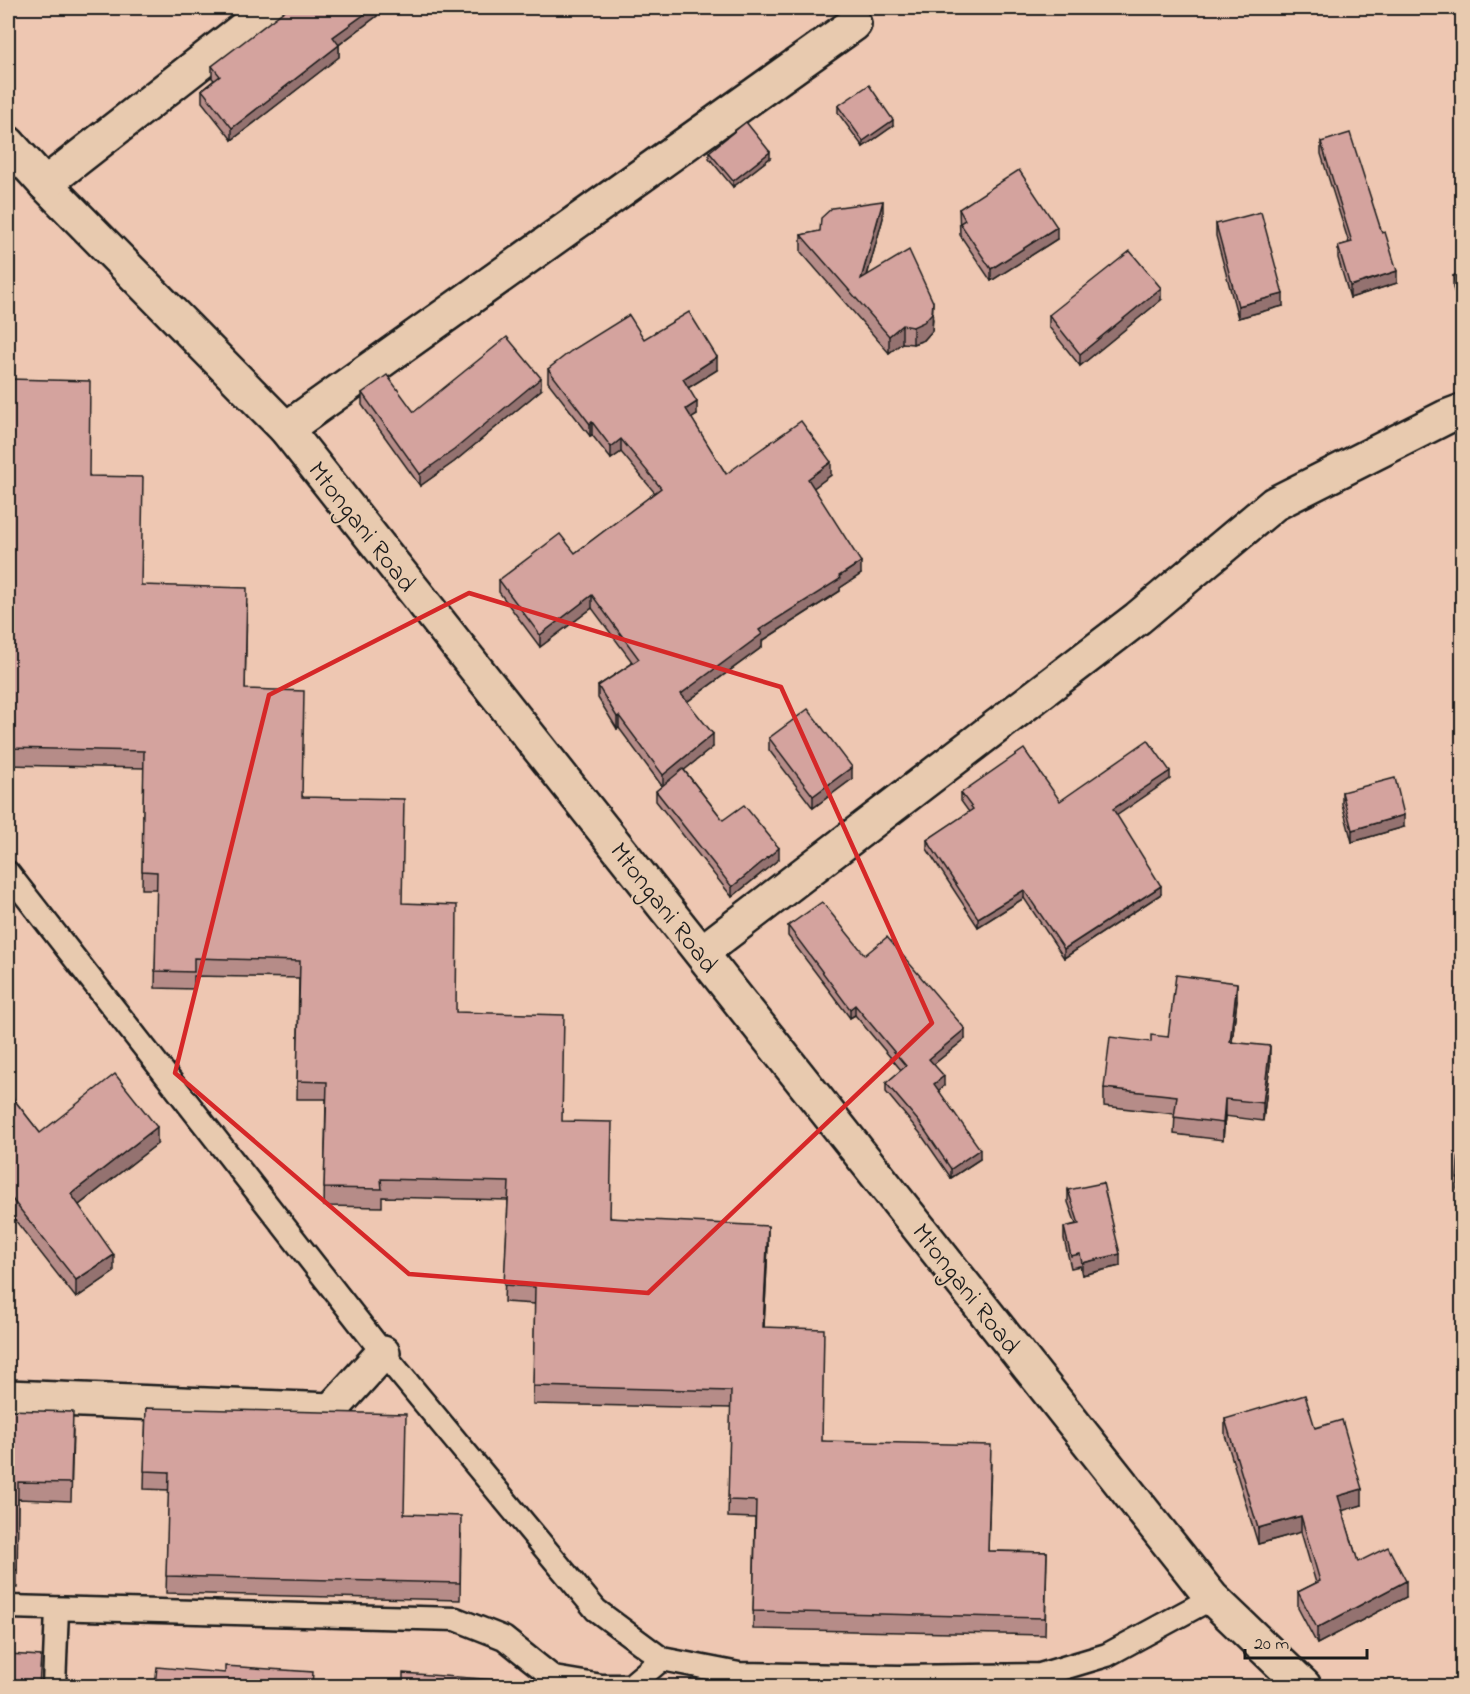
<svg xmlns="http://www.w3.org/2000/svg" width="1470" height="1694" viewBox="0 0 1470 1694" font-family="'Indie Flower',sans-serif">
<style>
.lines{fill:none;stroke-linecap:round;stroke-linejoin:round}
.lane-casing{stroke:#1c1c1c;stroke-width:27}
.street-casing{stroke:#1c1c1c;stroke-width:38}
.lane{stroke:#e8caaf;stroke-width:22}
.street{stroke:#e8caaf;stroke-width:33}
.wall{fill:#b68c88;stroke:#1c1c1c;stroke-width:1.5}
.shaded-wall{fill:#94726f;stroke:#1c1c1c;stroke-width:1.5}
.building{fill:#d4a39e;stroke:#1c1c1c;stroke-width:1.5}
.marked{fill:none;stroke:#d62828;stroke-width:4.5;stroke-linejoin:round}
.labels{text-anchor:middle;stroke-width:4.5;stroke-linejoin:round;paint-order:stroke}
.street-label{font-size:26px;fill:#1c1c1c;stroke:#e8caaf}
</style>
<rect width="100%" height="100%" fill="#eec7b2"/>
<filter id="ink" filterUnits="userSpaceOnUse"><feTurbulence type="fractalNoise" baseFrequency=".0167" numOctaves="2"/><feDisplacementMap in="SourceGraphic" scale="12" xChannelSelector="R" yChannelSelector="G"/><feConvolveMatrix kernelMatrix="1 2 1 2 8 2 1 2 1" color-interpolation-filters="sRGB"/></filter>
<g filter="url(#ink)">
<g class="lines">
<!-- lane casing -->
<g class="lane-casing">
<g id="lane">
<path d="M8,873l375,480 213,257 66,49 77,15 161,3 140,-2 67,-20 105,-57"/>
<path d="M8,1607l448,12 48,19 50,40 48,8h28l32,-27"/>
<path d="M54,1686l3,-77"/>
</g>
</g>
<!-- street casing -->
<g class="street-casing">
<g id="street">
<path d="M8,143l37,41 241,245 926,1169 92,88"/>
<path d="M45,184l225,-176"/>
<path d="M286,429l568,-405"/>
<path d="M702,952l436,-334 136,-114 172,-87 16,-6"/>
<path d="M8,1397l323,13 52,-57"/>
</g>
</g>
<!-- lane -->
<use href="#lane" class="lane"/>
<!-- street -->
<use href="#street" class="street"/>
</g>
<!-- wall -->
<g class="wall">
<path d="M377,8v8l-38,29v12l-107,83 -30,-38v-12l12,-10 -2,-2v-12z"/>
<path d="M838,106l55,20 -30,21 -25,-34z"/>
<path d="M1321,142l61,91 15,50 -47,15 -12,-40v-12l11,-3 -28,-89z"/>
<path d="M709,152l61,6 -37,29 -24,-29z"/>
<path d="M959,209l98,30 -66,42 -31,-46z"/>
<path d="M883,218l-16,58 66,43 -1,12 -8,9 -11,4 -11,-1 -13,10 -88,-101v-17z"/>
<path d="M1216,224l67,82 -45,12 -22,-82z"/>
<path d="M1462,272v43l-9,-27v-12z"/>
<path d="M1161,300l-81,66 -31,-39v-12z"/>
<path d="M644,339l73,31 -29,18 9,27 -6,3 35,56 105,1 -18,13 48,86 -21,14v3l-78,50v6l-75,55 26,45 -29,23 39,50 56,39 -47,38 -76,-96v-10l6,-5 -43,-58 -2,1 -19,-31v-12l35,-23 -41,-55 -52,39 -41,-55v-12l76,-27 80,-60 -34,-41 -10,7 -19,-24 -2,1 -42,-54v-13z"/>
<path d="M8,379l82,97 51,109 106,20 -2,84 58,108 99,106 54,109 106,109 49,97 157,26 -4,83 58,114 169,21 -3,89 59,1 -2,83 -292,-6 2,-111 -27,-1 3,-109 -198,-4 2,-100 -31,-2 4,-102 -126,-3v10l-58,-1 2,-107h-29l2,-121 -105,-2v13l-39,-1 2,-99h-15l2,-121 -136,-3z"/>
<path d="M541,390l-87,72 -34,24 -58,-81v-12l52,19z"/>
<path d="M769,738l83,41 -39,29 -44,-58z"/>
<path d="M1170,779l-54,36 45,79 -97,64 -40,-60 -46,29 -51,-78v-9l42,-28 -8,-11v-8l99,8z"/>
<path d="M1342,792l62,35 -52,15 -10,-38z"/>
<path d="M788,926l77,29 100,84 -31,25 10,22 -6,4 42,69 -29,19 -31,-45 -34,-41v-9l15,-13 -46,-55 -5,3 -62,-82z"/>
<path d="M1237,1000l-5,42 38,22 -7,57 -38,-5 -2,24 -49,-6 1,-20 -71,-8v-18l47,-46 17,-5z"/>
<path d="M8,1092l32,41 117,11 -78,61 35,67 -38,26 -68,-87z"/>
<path d="M1462,1106v83h-5z"/>
<path d="M1068,1190l52,76 -38,9 -2,-9 -9,2 -7,-29v-12l12,-3 -8,-22z"/>
<path d="M146,1408l259,106 56,20 -1,66 -294,-7 3,-103 -25,-1z"/>
<path d="M8,1410l65,20 -2,71 -53,-2 -1,89h-9z"/>
<path d="M1225,1419l90,9 47,77 -20,5 16,52 48,35 -89,47 -19,-36v-16l18,-9 -15,-51 -43,12 -33,-109z"/>
</g>
<!-- shaded-wall -->
<g class="shaded-wall">
<path d="M373,8h4v8l-44,33v-12z"/>
<path d="M339,45v12l-107,83v-12z"/>
<path d="M893,120v6l-30,21v-6z"/>
<path d="M770,152v6l-37,29v-6z"/>
<path d="M883,201v17l-22,79v-18z"/>
<path d="M1057,227v12l-66,42v-12z"/>
<path d="M1397,271v12l-47,15v-12z"/>
<path d="M1161,288v12l-81,66v-12z"/>
<path d="M1283,294v12l-45,12v-12z"/>
<path d="M933,302l-1,29 -8,9 -11,4v-17z"/>
<path d="M902,325v18l-13,10v-17z"/>
<path d="M717,357v13l-34,21v-12z"/>
<path d="M541,378v12l-87,72 -34,24v-12z"/>
<path d="M697,402v13l-11,7v-13z"/>
<path d="M592,422v13l-2,1v-12z"/>
<path d="M621,439v13l-10,7v-12z"/>
<path d="M831,462v13l-23,17v-13z"/>
<path d="M861,562v12l-21,14v3l-78,50v6l-81,59v-12l78,-64z"/>
<path d="M592,595v13l-52,39v-12z"/>
<path d="M619,716v12l-2,1v-12z"/>
<path d="M713,734v13l-50,40v-12z"/>
<path d="M852,767v12l-39,29v-12z"/>
<path d="M1170,771v8l-57,39v-9z"/>
<path d="M1404,815v12l-52,15v-12z"/>
<path d="M779,848v11l-47,38v-10z"/>
<path d="M1161,886v8l-97,64v-9z"/>
<path d="M1024,890v8l-46,29v-9z"/>
<path d="M1237,983v17l-7,59v-17z"/>
<path d="M855,1005v10l-5,3v-9z"/>
<path d="M965,1029v10l-36,29v-9z"/>
<path d="M1270,1046v18l-7,57v-18z"/>
<path d="M944,1076v10l-10,8v-10z"/>
<path d="M1225,1099v17l-2,24v-17z"/>
<path d="M157,1127v17l-86,67v-17z"/>
<path d="M980,1149v10l-29,19v-9z"/>
<path d="M768,1226v18l-5,101v-18z"/>
<path d="M1120,1254v12l-38,9v-12z"/>
<path d="M114,1255v17l-38,26v-18z"/>
<path d="M1362,1489v16l-24,7v-16z"/>
<path d="M1301,1516v16l-43,12v-16z"/>
<path d="M1406,1581v16l-89,47v-16z"/>
</g>
<!-- building -->
<g class="building">
<path d="M288,8h85l-40,29 6,8 -107,83 -30,-38 18,-14 -8,-10z"/>
<path d="M869,85l24,35 -30,21 -25,-35z"/>
<path d="M746,122l24,30 -37,29 -24,-29z"/>
<path d="M1350,133l32,100 3,-1 12,39 -47,15 -12,-40 14,-4 -31,-100z"/>
<path d="M1019,170l38,57 -66,42 -31,-46 5,-3 -6,-11z"/>
<path d="M883,201l-22,78 48,-29 24,52 -1,11 -8,9 -11,5 -11,-2 -13,11 -88,-101 19,-4 1,-13 11,-10z"/>
<path d="M1261,212l22,82 -45,12 -22,-82z"/>
<path d="M1130,251l31,37 -81,66 -31,-39z"/>
<path d="M1462,272v31l-9,-27z"/>
<path d="M689,312l28,45 -34,22 14,23 -11,7 40,65 75,-53 30,41 -23,17 53,83 -22,14 1,3 -81,51 3,4 -81,60 32,40 -50,41 -44,-59 -2,1 -19,-31 41,-27 -47,-64 -52,40 -41,-55 61,-46 15,19 86,-65 -40,-49 -10,8 -19,-25 -2,2 -42,-55 23,-18 58,-36 15,24z"/>
<path d="M507,337l34,41 -87,72 -34,24 -58,-81 25,-18 27,37z"/>
<path d="M8,379l82,2 -1,95 54,1 -2,108 106,3 -2,101 59,2 -2,106 102,2 -2,104 55,2 -1,107 108,3 -2,106 50,1 -2,96 158,8 -5,101 61,2 -2,112 169,4 -3,106 59,1 -2,66 -292,-7 3,-110 -28,-1 3,-109 -198,-5 2,-99 -31,-2 5,-103 -128,-3 1,10 -58,-1 3,-106 -30,-1 3,-120 -106,-3v14l-39,-1 2,-99 -15,-1 2,-120 -136,-3 1,-105h-1z"/>
<path d="M808,709l44,58 -39,29 -44,-58z"/>
<path d="M1148,740l22,31 -57,38 48,77 -97,63 -40,-59 -46,28 -51,-78 46,-31 -12,-16 63,-44 36,52z"/>
<path d="M683,769l40,51 21,-15 35,43 -47,39 -76,-96z"/>
<path d="M1395,778l9,37 -52,15 -10,-38z"/>
<path d="M822,902l43,53 22,-18 78,92 -36,30 15,17 -10,8 46,65 -29,20 -31,-46 -34,-40 20,-17 -51,-61 -5,4 -62,-83z"/>
<path d="M1176,975l61,8 -7,59 40,4 -7,57 -38,-4 -2,24 -49,-6 3,-21 -73,-8 6,-51 41,5v-7l17,2z"/>
<path d="M115,1074l42,53 -86,67 43,61 -38,25 -68,-86v-102l32,41z"/>
<path d="M1462,1106v72h-5z"/>
<path d="M1103,1183l17,71 -38,9 -2,-9 -9,2 -7,-29 15,-3 -11,-34z"/>
<path d="M1305,1395l10,33 27,-8 20,69 -24,7 20,66 30,-15 18,34 -89,47 -19,-36 22,-11 -19,-65 -43,12 -33,-109z"/>
<path d="M146,1408l260,6 -2,100 57,2 -1,67 -294,-7 3,-104 -25,-1z"/>
<path d="M8,1410l65,2 -2,71 -53,-1 -1,88h-9z"/>
<path d="M8,1654l33,2 -2,30h-31z"/>
<path d="M225,1666l88,6 -1,14h-157l2,-19 68,6z"/>
<path d="M403,1673l133,10v3h-133z"/>
</g>
</g>
<!-- marked area -->
<path class="marked" d="M469,593l312,94 151,336 -284,270 -239,-19 -234,-201 94,-378z"/>
<g class="labels">
<!-- street labels -->
<g class="street-label">
<text transform="translate(363 526) rotate(52)" y="9">Mtongani Road</text>
<text transform="translate(665 907) rotate(52)" y="9">Mtongani Road</text>
<text transform="translate(967 1288) rotate(52)" y="9">Mtongani Road</text>
</g>
</g>
<!-- margin -->
<rect width="1470" height="1694" fill="none" stroke="#e8caaf" stroke-width="30"/>
<rect x="15" y="15" width="1440" height="1664" fill="none" stroke="#1c1c1c" stroke-width="2" filter="url(#ink)"/>
<!-- scale -->
<path d="M1245 1649v9h122v-9" fill="none" stroke="#1c1c1c" stroke-width="3"/>
<text x="1254" y="1649" font-size="18" fill="#1c1c1c" stroke="#e8caaf" stroke-width="4.5" paint-order="stroke">20 m</text>
</svg>
